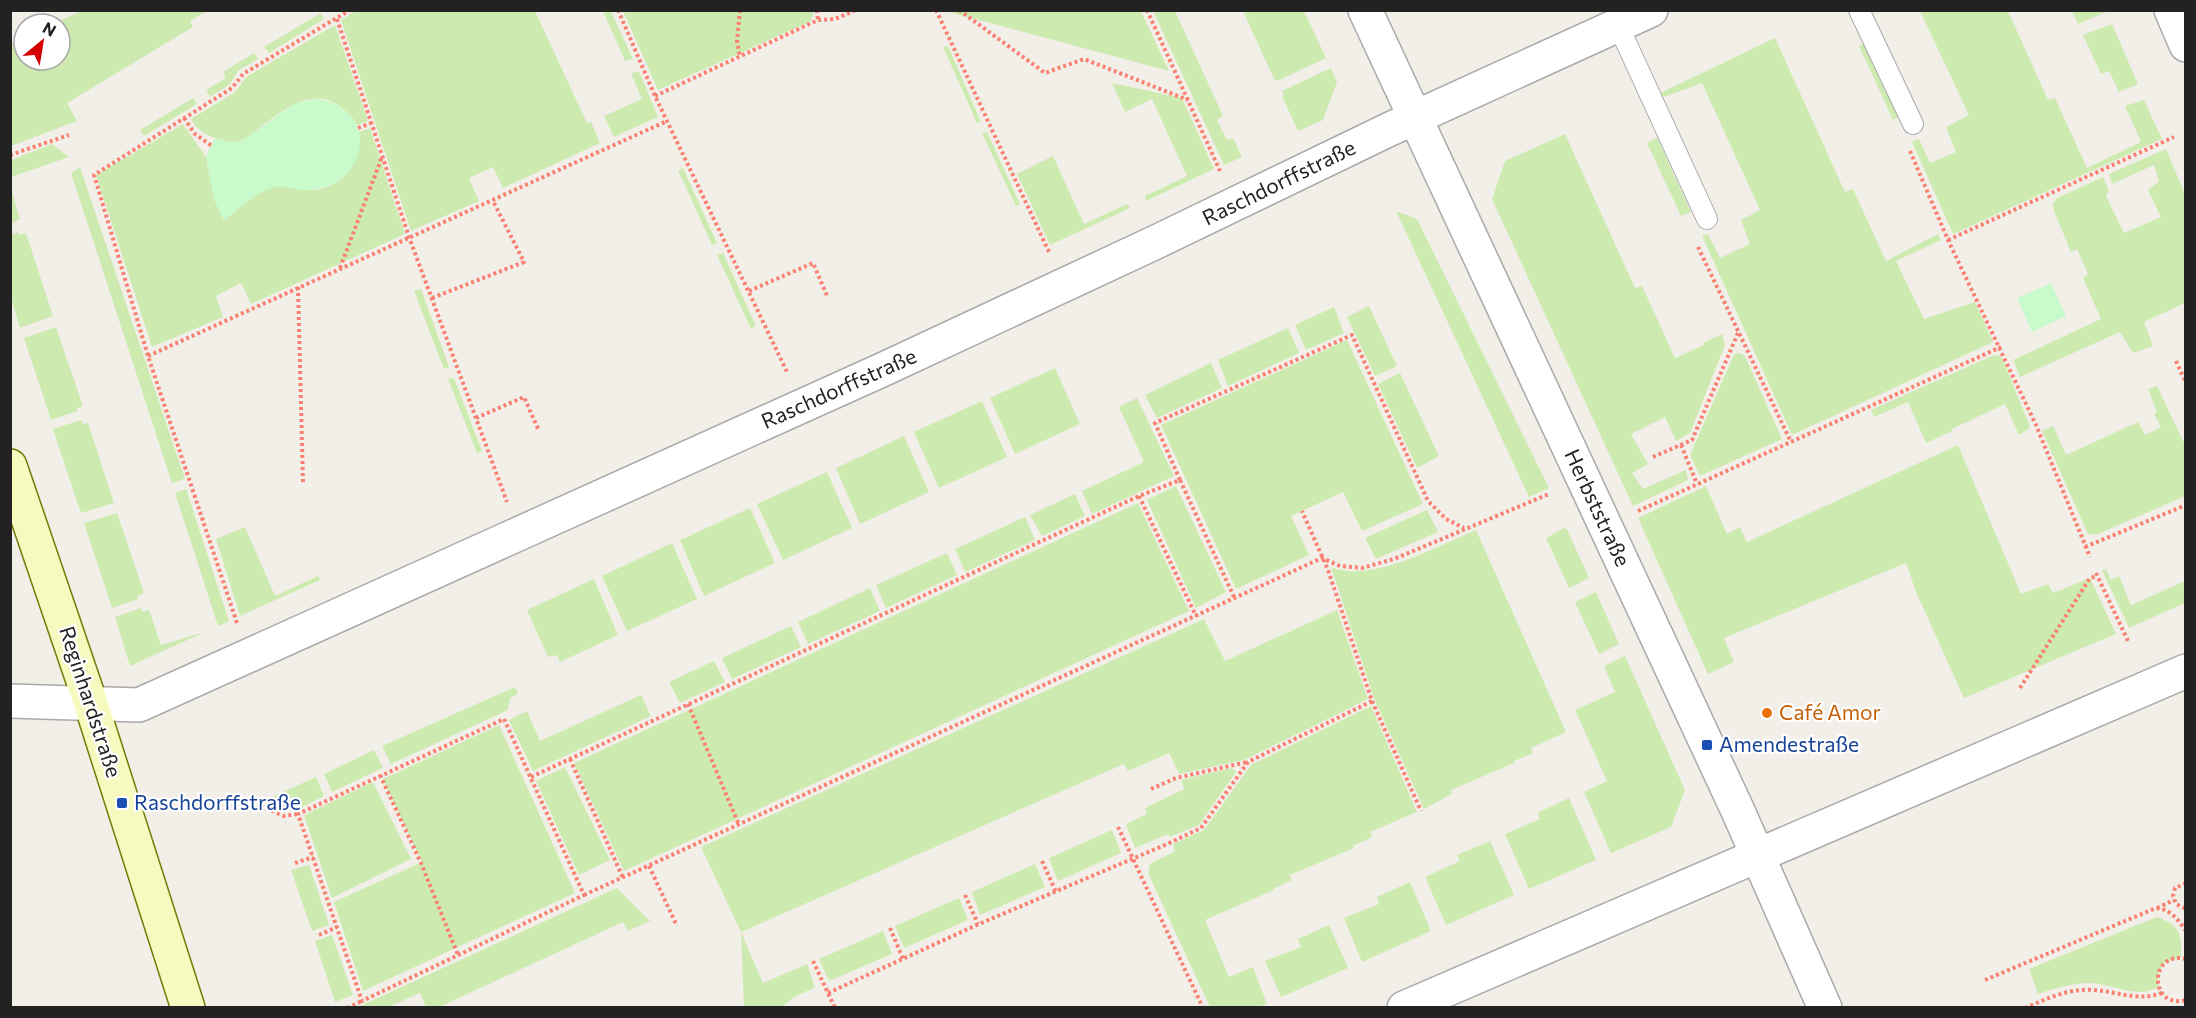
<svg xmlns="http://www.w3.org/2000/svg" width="2196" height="1018" viewBox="0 0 2196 1018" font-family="Commissioner,sans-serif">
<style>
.grass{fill:#cdebb0}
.park{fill:#c8facc}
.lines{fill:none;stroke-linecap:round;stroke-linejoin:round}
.lane-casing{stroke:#a9a9a9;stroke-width:22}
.street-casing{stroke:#a9a9a9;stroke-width:36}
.secondary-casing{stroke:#707d05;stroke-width:36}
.path{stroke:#fa8072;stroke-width:4;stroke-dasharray:3 3;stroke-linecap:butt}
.lane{stroke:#fff;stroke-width:20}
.street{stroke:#fff;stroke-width:33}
.secondary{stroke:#f7fabf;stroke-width:33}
.food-dot{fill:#e8710a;stroke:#fff;stroke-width:2}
.transit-dot{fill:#1a4fb4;stroke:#fff;stroke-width:2}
.labels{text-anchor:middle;stroke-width:4.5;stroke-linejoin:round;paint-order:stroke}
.street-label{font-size:21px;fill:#222;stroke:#fff}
.food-label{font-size:21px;fill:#c56008;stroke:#fff;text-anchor:start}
.transit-label{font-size:21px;fill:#164399;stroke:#fff;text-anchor:start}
</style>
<rect width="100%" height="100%" fill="#f2efe9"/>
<!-- grass -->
<g class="grass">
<path d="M83,10l124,1 -17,10 3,6 -126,76 10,18 -66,25v-102l13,-7v23h36v-36h-7z"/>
<path d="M357,10l178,1 52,112 4,-1 9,21 -97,45 -10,-21 -24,11 10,23 -68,30 -70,-211z"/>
<path d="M603,11h8l22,48 -8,2z"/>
<path d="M623,11h191l-3,10 -153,69z"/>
<path d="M945,11h196l28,60z"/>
<path d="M1153,11h22l48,105 -6,4 10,20 6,-2 9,19 -18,8z"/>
<path d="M1243,11h61l22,47 -49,23 -3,-2z"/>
<path d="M1920,11h88l40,89 7,-2 32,70 54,-26 -16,-36 19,-6 18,39 -209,95 -41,-92 7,-3 11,24 26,-11 -10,-25 23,-12z"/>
<path d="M2106,11v1l-28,12 -6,-13z"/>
<path d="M321,13l3,6 -55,34 -5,-6z"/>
<path d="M2112,24l26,60 -19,8 -10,-21 -8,3 -18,-39z"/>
<path d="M335,25l33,96 -11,4c-4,-8 -11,-14 -19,-20 -26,-18 -55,5 -76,21 -7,6 -13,12 -23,15 -9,2 -19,-1 -27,-4 -10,-4 -16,-9 -21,-18l44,-27 11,-15z"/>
<path d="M1775,38l70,154 8,-3 33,72 52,-27 3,6 -45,21 28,58 51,-17 18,40 -201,93 -90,-199 6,-2 12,24 30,-14 -9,-24 19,-10 -58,-127 -35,13h-13z"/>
<path d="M1866,42l35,74 -8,4 -34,-74z"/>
<path d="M948,46l33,76 -4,1 -34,-76z"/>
<path d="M254,53l4,6 -19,11 -10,15 -19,12 -4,-7 20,-12 -3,-6z"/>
<path d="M1331,68l6,14 -14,38 -25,11 -16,-35 2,-1 -2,-4z"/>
<path d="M639,71l19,46 -44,20 -10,-21 38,-17 -11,-26z"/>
<path d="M1112,83l70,15 32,71 -68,32 -1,-5 42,-20 -35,-77 -27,13z"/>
<path d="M193,98l4,6 -53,32 -4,-6z"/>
<path d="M183,124l23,33 8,42 10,21c14,-10 30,-27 46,-32 16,-4 27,3 42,2 30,-1 51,-30 47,-58l11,-4 35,106 -154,70 -10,-21 -25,13 7,21 -71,30 -56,-172z"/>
<path d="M987,132l33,72 -4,2 -34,-73z"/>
<path d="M1565,134l70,154 7,-2 33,72 29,-13 -1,-2 19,-9 3,11 -35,88 -14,8 -11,-24 -34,17 17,30 -16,9 11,16 43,-19 2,10 -55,26 -141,-307 13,-38z"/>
<path d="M1657,138l34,74 -10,4 -34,-73z"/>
<path d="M52,144l17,13 -58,20v-17z"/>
<path d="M2166,149l19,45v109l-41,19 9,24 -20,7 -13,-21 -100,45 -7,-17 88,-41 -18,-41 5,-4 -11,-25 -6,3 -17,-41 -1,-7 4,-6 46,-21 6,14 -3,5 18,37 37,-16 -13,-27 11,-9 -5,-16 -42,19 -3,-10z"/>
<path d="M1053,156l31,68 43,-20 3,4 -80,37 -33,-71z"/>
<path d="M80,167l105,312 -13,4 -101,-310z"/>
<path d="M683,168l34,75 -5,2 -34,-75z"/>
<path d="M11,188l9,31 -9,5h-1z"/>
<path d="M1396,211l21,8 132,269 -20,9z"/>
<path d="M18,232l1,3 7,-2 27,83 -33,12 -9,-30v-63z"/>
<path d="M723,253l33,73 -5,3 -34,-74z"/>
<path d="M421,289l28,78 -5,2 -30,-78z"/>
<path d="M1369,306l28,60 -22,10 -28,-59z"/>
<path d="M1334,307l10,26 -38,17 -11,-25z"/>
<path d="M56,327l27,79 -6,2v3l-26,9 -27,-82z"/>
<path d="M1288,328l11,25 -71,33 -10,-26z"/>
<path d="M1347,340l76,164 -61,27 -19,-39 -52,24 18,39 -73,34 -75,-164z"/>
<path d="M1739,353l6,3 37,83 -82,37 -10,-21 42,-96 3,-5z"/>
<path d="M1994,355l6,1 4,6 25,62v5l-10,6 -14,-31 -53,25v2l-26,12 -18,-41 -34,15 -3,-7z"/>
<path d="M1211,363l11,25 -65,30 -12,-23z"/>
<path d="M1055,368l25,56 -65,30 -25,-56z"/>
<path d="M1400,373l39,83 -22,12 -39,-84z"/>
<path d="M454,378l28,73 -5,2 -29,-74z"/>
<path d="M2157,386l28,59v51l-89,39 -8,-1 -46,-103 11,-5 13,29 72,-33 7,13 16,-8 -7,-13 3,-2 -9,-23z"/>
<path d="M1137,398l37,78 -82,38 -10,-23 62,-29 -25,-55z"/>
<path d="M982,401l25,56 -68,31 -25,-56z"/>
<path d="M81,420l2,4 5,-1 26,80 -33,10 -28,-84z"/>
<path d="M904,436l25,56 -69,32 -24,-56z"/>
<path d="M1958,445l63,149 27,-10 5,9 37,-15 26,56 -152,64 -48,-106 -10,-29 -182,75 10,24 -26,12 -70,-156 68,-32 21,48 13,-7 7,15z"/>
<path d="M827,472l25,56 -69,32 -26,-56z"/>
<path d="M1176,486l50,106 -30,16 -49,-108z"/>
<path d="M186,489l43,132 -11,5 -43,-133z"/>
<path d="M1075,494l10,22 -43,20 -12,-21z"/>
<path d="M1138,503l51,108 -565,260 -50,-108z"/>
<path d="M750,508l25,55 -71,33 -24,-56z"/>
<path d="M1427,510l11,22 -62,27 -11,-21z"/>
<path d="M117,513l27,80 -7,3 1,3 -26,9 -28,-85z"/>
<path d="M1025,517l10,23 -70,32 -10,-23z"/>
<path d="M245,527l30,69 43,-20 2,4 -80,36 -24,-77z"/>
<path d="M1566,527l23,51 -20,10 -23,-50z"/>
<path d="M1476,530l90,202 -35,16 2,5 -19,8v2l-63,27 1,4 -28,15 -49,-108 -44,-134c40,17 106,-21 145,-37z"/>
<path d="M672,543l25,56 -70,32 -25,-55z"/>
<path d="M947,553l10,22 -71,33 -10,-23z"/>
<path d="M2106,569l5,11 8,-4 12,29 54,-24v22l-56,25 -27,-58z"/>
<path d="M594,579l24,56 -58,27 -3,-7 -9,2 -21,-47z"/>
<path d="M870,588l10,23 -72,33 -10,-22z"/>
<path d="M1596,592l23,52 -20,10 -24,-52z"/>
<path d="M141,608l2,4 6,-2 12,35 44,-13 -75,34 -15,-49z"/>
<path d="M1337,610l31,89 -124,61 -65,14 -10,-21 -41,18 -4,-7 -383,168 22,51 44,-19 8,23 -22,11 -11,9h-38l-3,-75 -40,-85 503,-228 21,42z"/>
<path d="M791,626l10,21 -69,32 -10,-21z"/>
<path d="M1625,656l60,134 -14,37 -60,26 -27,-61 23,-11 -32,-71 40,-18 -11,-26z"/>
<path d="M714,661l11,21 -45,21 -11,-21z"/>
<path d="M515,687l3,6 -8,5 -2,12 -117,54 -9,-18z"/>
<path d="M641,695l10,21 -118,55 -24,-51 18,-9 13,30z"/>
<path d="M1371,706l46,106 -47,20 2,5 -19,9 1,2 -64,27 2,5 -19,9 1,1 -69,30 24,57 24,-10 14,37 -9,3h-48l-62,-134 2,-9 25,-13 -2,-7 31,-14 47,-65z"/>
<path d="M499,725l76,168 -212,98 -29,-89 88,-40 -39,-83z"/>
<path d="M374,750l9,18 -51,24 -8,-18z"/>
<path d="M565,767l45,93 -31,15 -43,-94z"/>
<path d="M1232,768l4,4 -37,53 -29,12 -2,-3 -33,14 -9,-24 21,-10 -2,-6 39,-19 -3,-9z"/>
<path d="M316,777l8,19c-17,8 -41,26 -52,1z"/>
<path d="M373,782l38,77 -79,39 -28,-83z"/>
<path d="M1569,798l27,62 -67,29 -24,-55 35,-15 -3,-6z"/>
<path d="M1112,830l9,23 -63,28 -9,-23z"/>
<path d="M1490,841l24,54 -68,30 -21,-48 35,-16 -3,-6z"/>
<path d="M1035,864l10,23 -65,28 -8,-23z"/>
<path d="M309,865l20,60 -17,6 -21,-61z"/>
<path d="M1410,882l21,49 -69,31 -18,-44 35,-14 -2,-7z"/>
<path d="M617,888l33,33 -22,10 -5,-9 -184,85h-13l-6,-14 -32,14h-30z"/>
<path d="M959,898l9,22 -64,28 -9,-22z"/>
<path d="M2157,917c23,8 25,18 24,41 -17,1 -26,12 -22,29 -24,13 -46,-4 -70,-4 -17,0 -34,5 -51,11l-9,-25z"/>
<path d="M1329,925l19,43 -67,29 -16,-36 36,-14 -3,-8z"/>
<path d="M883,931l9,23 -63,27 -10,-22z"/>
<path d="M332,935l21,60 -18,7 -20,-61z"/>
</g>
<!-- park -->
<g class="park">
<path d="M315,99c15,1 26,6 36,17 8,9 11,22 8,34 -5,25 -31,42 -55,40 -12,-1 -22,-6 -35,-1 -16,5 -32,21 -45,31l-10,-21 -8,-42 9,-19 15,4 10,-1 11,-6 43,-31z"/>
<path d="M2051,283l15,33 -34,16 -15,-34z"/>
</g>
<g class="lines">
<!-- lane casing -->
<g class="lane-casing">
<g id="lane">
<path d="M1859,10l54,114"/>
<path d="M1618,25l89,194"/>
</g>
</g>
<!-- street casing -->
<g class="street-casing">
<g id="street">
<path d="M1365,10l373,801 87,197"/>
<path d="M2171,10l15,35"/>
<path d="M10,701l129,4 745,-336 270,-126 236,-114 261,-119"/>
<path d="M1404,1008l782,-337"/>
</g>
</g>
<!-- secondary casing -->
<g class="secondary-casing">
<path id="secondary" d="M10,466l81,238 97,304"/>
</g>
<!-- path -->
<g class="path">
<path d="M618,10l37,86 133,278"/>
<path d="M740,10l-3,31 3,16"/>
<path d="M817,10l1,10"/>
<path d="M936,10l113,242"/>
<path d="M959,10l86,63 39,-14 104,41"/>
<path d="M1147,10l73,161"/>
<path d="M337,19l72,218 98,265"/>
<path d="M655,96l163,-76 17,-1 21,-9"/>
<path d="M184,118l11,16 17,12"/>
<path d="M358,128l13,-5"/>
<path d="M1910,151l38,89 88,185 54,132"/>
<path d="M10,155l59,-20"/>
<path d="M1948,240l226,-103"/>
<path d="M1698,247l93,195"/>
<path d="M340,268l42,-111"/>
<path d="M298,287l5,196"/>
<path d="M749,291l64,-28 15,35"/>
<path d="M432,298l92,-36 -31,-61"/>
<path d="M148,356l519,-235"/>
<path d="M2176,361l10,22"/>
<path d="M476,418l48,-21 15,34"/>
<path d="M1681,445l16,39"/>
<path d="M1653,457l39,-17 46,-107"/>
<path d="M1180,480l54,117"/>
<path d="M1139,496l57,120"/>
<path d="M1638,511l363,-164"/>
<path d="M2085,547l101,-42"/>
<path d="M2096,573l32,68"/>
<path d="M237,623l-89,-267 -54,-181 138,-87 11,-14 107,-64"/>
<path d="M2020,688l70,-110 7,-2"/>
<path d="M1372,701l49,110"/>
<path d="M688,704l51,121"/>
<path d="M504,719l80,176 -222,106 -64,-187z"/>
<path d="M570,759l53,119"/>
<path d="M380,775l41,88 37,92"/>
<path d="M531,777l608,-281 41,-16 -25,-57 197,-88 76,166 18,18 18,9"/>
<path d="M1151,789l25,-11 71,-16"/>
<path d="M266,808l18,8 14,-2"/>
<path d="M1118,827l85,181"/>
<path d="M1042,861l14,31"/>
<path d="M295,863l18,-6"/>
<path d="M649,866l28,60"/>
<path d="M2186,883l-11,5 -2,8 3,8 10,5"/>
<path d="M584,895l738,-337 18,8 22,2 32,-9 155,-65"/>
<path d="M965,895l13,29"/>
<path d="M2157,908l17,-8"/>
<path d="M890,928l13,31"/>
<path d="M319,935l18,-8"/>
<path d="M2186,959c-38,-9 -37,51 0,41"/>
<path d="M813,961l22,47"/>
<path d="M1985,980l171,-72c14,1 22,11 30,23"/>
<path d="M828,993l151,-69 186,-79 36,-17 47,-66 124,-61 -44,-131 -26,-59"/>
<path d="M347,1008l15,-7"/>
<path d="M2025,1008c21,-9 44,-20 68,-18 24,1 44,12 69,3"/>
</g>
<!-- lane -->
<use href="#lane" class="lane"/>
<!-- street -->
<use href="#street" class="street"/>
<!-- secondary -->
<use href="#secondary" class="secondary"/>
</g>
<!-- markers -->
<circle class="food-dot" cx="1767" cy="713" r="6"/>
<g class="transit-dot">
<rect x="1701" y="739" width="12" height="12" rx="3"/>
<rect x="116" y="797" width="12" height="12" rx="3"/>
</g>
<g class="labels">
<!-- street labels -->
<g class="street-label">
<text transform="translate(1279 183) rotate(-26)" y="7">Raschdorffstraße</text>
<text transform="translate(839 389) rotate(-24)" y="7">Raschdorffstraße</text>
<text transform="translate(1597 508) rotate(65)" y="7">Herbststraße</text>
<text transform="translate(90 702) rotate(72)" y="7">Reginhardstraße</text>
</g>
<!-- food labels -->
<g class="food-label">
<text x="1779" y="720">Café Amor</text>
</g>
<!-- transit labels -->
<g class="transit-label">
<text x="1719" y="752">Amendestraße</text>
<text x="134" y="810">Raschdorffstraße</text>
</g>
</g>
<!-- border -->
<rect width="2196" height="1018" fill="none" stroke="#222222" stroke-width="24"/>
<!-- north arrow -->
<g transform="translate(42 42) rotate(30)"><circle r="28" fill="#ffffff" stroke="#a7a7a7" stroke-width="1.5"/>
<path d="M0-4.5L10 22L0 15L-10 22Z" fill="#d40000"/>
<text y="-9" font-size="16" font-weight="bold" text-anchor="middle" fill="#222222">N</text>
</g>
</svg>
